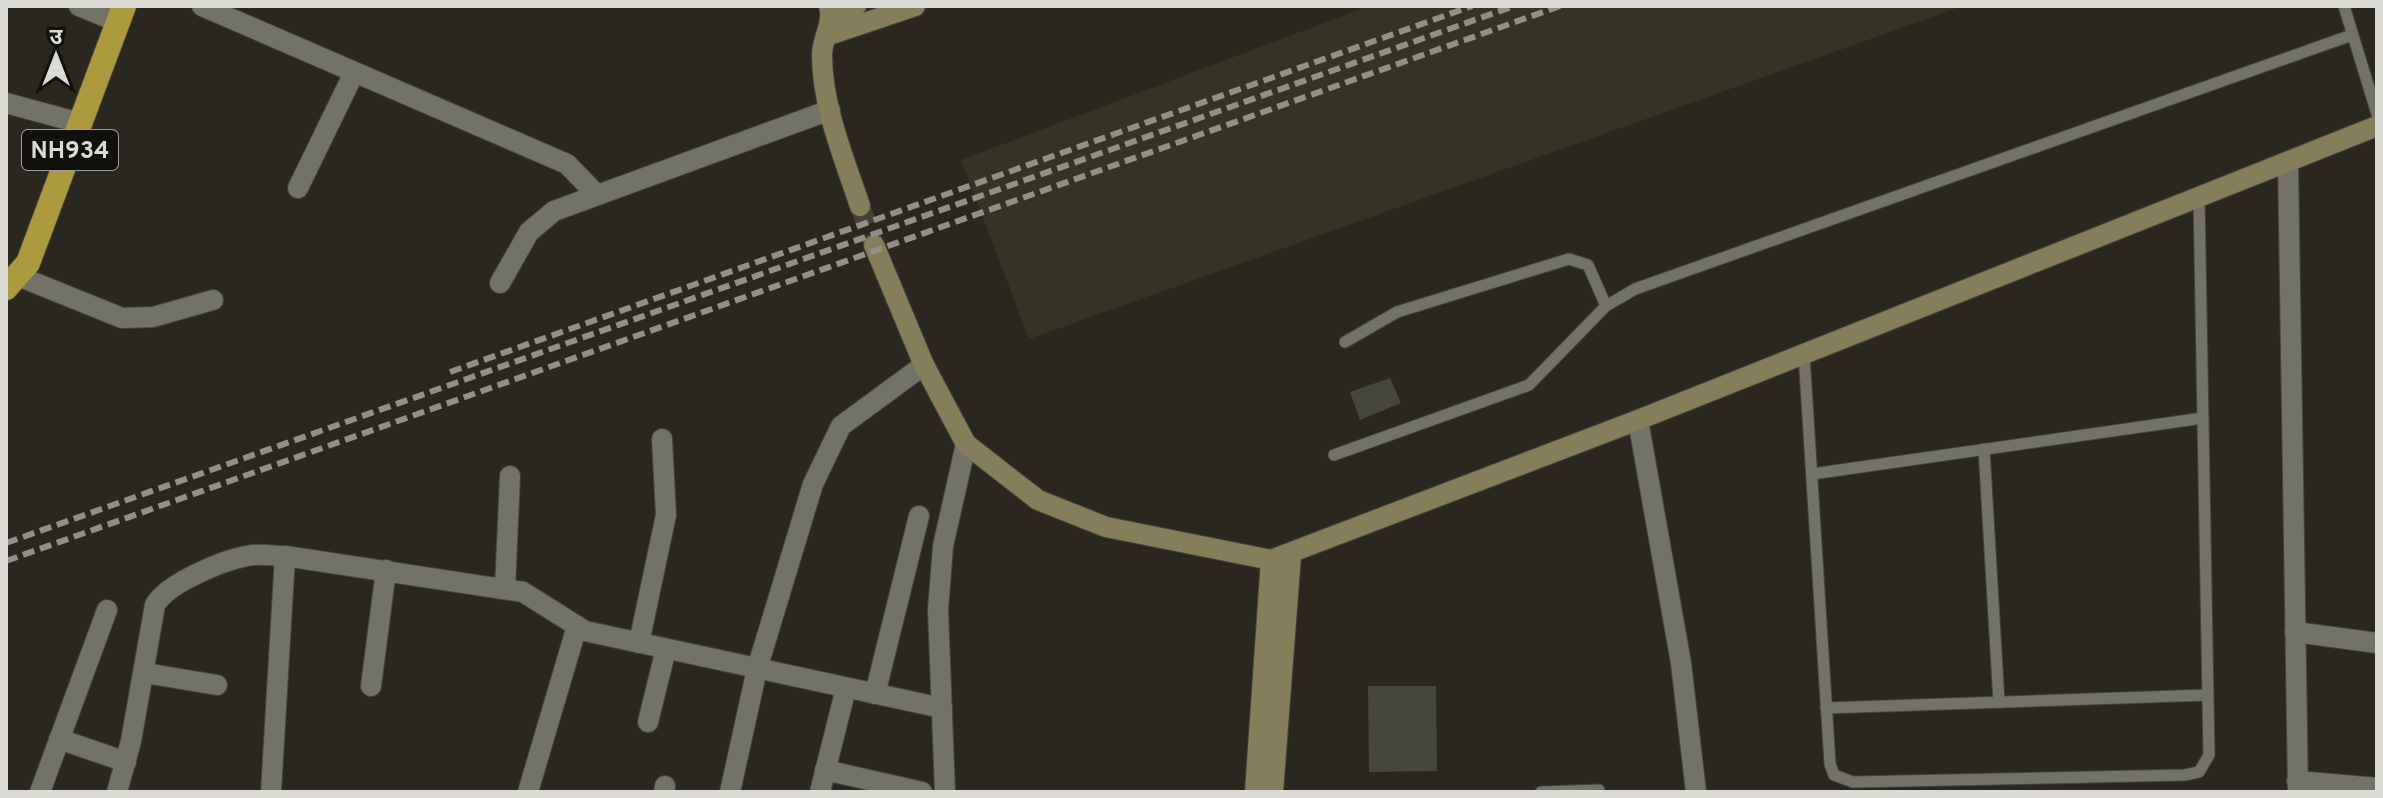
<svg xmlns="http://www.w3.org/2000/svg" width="2383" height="798" viewBox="0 0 2383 798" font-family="Overpass,'Noto Sans Devanagari',sans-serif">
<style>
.built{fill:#363324}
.building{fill:#47463b}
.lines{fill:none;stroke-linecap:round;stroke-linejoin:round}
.secondary-tunnel{stroke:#444239;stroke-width:20;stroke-dasharray:20 10;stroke-linecap:butt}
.lane-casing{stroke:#46453c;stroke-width:13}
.street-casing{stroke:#46453c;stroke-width:22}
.secondary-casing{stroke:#46453c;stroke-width:22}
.highway-casing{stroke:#46453c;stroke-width:26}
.lane{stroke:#737267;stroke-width:11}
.street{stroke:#737267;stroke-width:20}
.secondary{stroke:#847e5b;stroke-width:20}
.highway{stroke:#ab9b3e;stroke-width:24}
.rail{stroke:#918f88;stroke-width:6;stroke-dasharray:12 6;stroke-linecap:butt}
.labels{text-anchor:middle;stroke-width:6;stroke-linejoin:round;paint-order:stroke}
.shield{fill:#11100c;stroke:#9e9d98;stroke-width:2}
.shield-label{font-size:24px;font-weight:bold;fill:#dbdad4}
</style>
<rect width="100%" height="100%" fill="#29271e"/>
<!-- built -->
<path class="built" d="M1369,6h594l-934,333 -68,-179z"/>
<!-- building -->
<g class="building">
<path d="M1390,378l11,25 -41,17 -10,-28z"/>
<path d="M1368,686h68l1,85 -68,1z"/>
</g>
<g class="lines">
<!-- secondary-tunnel -->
<path class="secondary-tunnel" d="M860,206l14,39"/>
<!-- lane casing -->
<g class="lane-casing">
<g id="lane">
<path d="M2344,6l33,108"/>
<path d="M1345,342l52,-30 172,-53 19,6 18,41"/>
<path d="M1804,354l26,410 4,11 19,7 332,-7 14,-3 10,-17 -10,-558"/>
<path d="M1984,449l15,253"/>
<path d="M1334,455l195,-70 77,-79 29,-17 717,-254"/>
<path d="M1812,474l391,-56"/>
<path d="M1826,708l381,-13"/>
<path d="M1541,792l58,-2"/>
</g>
</g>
<!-- street casing -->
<g class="street-casing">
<g id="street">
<path d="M79,6l39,16"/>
<path d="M202,6l365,158 30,31"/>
<path d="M6,103l74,20"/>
<path d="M2288,162l10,630"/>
<path d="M298,188l55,-113"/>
<path d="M18,276l104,42 31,-1 60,-17"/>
<path d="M500,283l29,-51 25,-21 276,-101"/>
<path d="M1638,420l43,243 15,129"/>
<path d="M505,589l5,-113"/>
<path d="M2295,632l82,11"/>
<path d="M639,643l27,-128 -4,-76"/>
<path d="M145,673l72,12"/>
<path d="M371,686l15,-116"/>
<path d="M875,694l44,-178"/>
<path d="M648,722l18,-73"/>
<path d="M59,739l67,23"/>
<path d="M825,770l97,22"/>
<path d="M2297,781l80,7"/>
<path d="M40,792l67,-182"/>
<path d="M117,792l14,-51 24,-136c12,-22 72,-47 98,-50 10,-1 22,1 32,1l238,36 62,39 357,77"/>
<path d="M271,792l14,-236"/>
<path d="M528,792l49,-166"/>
<path d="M664,792l1,-6"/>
<path d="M730,792l27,-123 56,-185 28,-58 83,-61"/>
<path d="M820,792l26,-104"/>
<path d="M945,792l-7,-182 5,-64 23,-102"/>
</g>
</g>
<!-- secondary casing -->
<g class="secondary-casing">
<g id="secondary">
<path d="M829,6c5,17 -7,32 -7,49 0,51 22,103 38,151"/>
<path d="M831,14l25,-8"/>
<path d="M826,36l89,-30"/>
<path d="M874,245l50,120 42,79 72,56 68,27 165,33 367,-140 739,-294"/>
<path d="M1255,792l16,-232"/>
<path d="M1273,792l18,-237"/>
</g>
</g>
<!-- highway casing -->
<g class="highway-casing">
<path id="highway" d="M6,288l22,-25 96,-257"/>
</g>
<!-- lane -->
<use href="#lane" class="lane"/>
<!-- street -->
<use href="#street" class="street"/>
<!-- secondary -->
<use href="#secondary" class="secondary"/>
<!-- highway -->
<use href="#highway" class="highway"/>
<!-- rail -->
<g class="rail">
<path d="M450,372l1022,-366"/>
<path d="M6,543l1508,-537"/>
<path d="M6,561l1554,-555"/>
</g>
</g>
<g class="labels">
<!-- shield labels -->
<rect class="shield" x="22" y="130" width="96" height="40" rx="6"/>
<g class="shield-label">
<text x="70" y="158">NH934</text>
</g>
</g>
<!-- border -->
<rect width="2383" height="798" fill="none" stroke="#dbdad4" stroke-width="16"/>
<!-- north arrow -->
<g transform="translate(56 56)" stroke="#11100c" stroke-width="6" paint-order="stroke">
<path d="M0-6L14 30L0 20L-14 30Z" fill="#dbdad4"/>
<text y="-12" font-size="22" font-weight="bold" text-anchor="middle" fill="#dbdad4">उ</text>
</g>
</svg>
